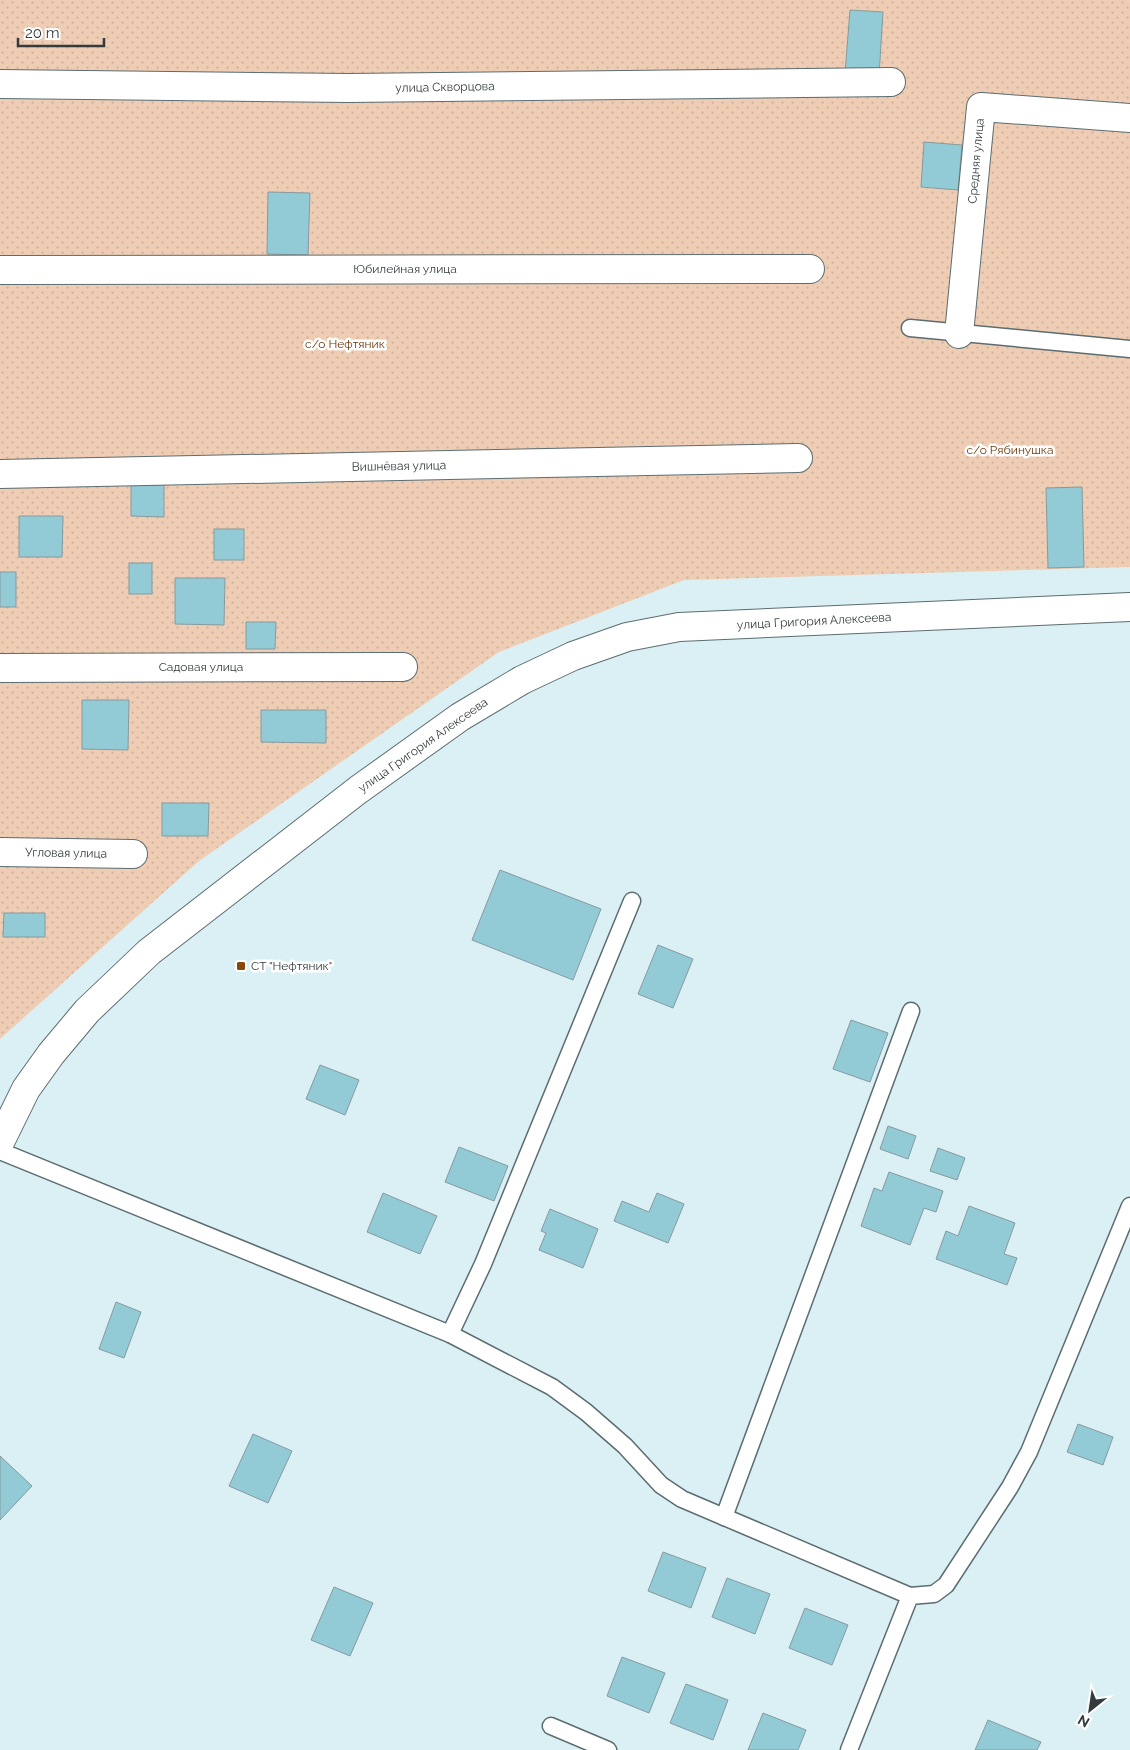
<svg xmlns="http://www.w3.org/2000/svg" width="1130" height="1750" viewBox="0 0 1130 1750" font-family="Raleway,sans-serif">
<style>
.green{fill:url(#green-dots)}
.building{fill:#92cbd6;stroke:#869a9e}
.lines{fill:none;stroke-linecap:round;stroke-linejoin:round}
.lane-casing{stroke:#5b6d71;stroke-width:19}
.street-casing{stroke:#5b6d71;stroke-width:30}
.lane{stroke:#fff;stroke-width:16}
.street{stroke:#fff;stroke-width:28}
.poi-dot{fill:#87480d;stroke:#fff;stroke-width:2}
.labels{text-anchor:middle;stroke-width:5;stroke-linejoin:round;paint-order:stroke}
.street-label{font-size:12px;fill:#333b3d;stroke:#fff}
.park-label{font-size:12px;fill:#6b390b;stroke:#fff}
.poi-label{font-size:12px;fill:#333b3d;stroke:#fff;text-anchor:start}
</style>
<defs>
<pattern id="green-dots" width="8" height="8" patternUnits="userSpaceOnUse" patternTransform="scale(1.25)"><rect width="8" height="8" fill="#efcdb5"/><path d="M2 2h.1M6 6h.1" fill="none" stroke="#cdb19d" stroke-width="1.8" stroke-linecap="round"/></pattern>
</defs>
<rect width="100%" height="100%" fill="#dbf0f4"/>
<!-- green -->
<path class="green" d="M0,0h1130v567l-446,13 -185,72 -300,209 -199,178z"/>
<!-- building -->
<g class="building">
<path d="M850,10l33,2 -4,64 -34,-3z"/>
<path d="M924,142l38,3 -4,45 -37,-3z"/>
<path d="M268,192l42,1 -2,62 -41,-1z"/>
<path d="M131,482h33v35l-33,-1z"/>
<path d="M1082,487l2,80 -36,1 -2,-80z"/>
<path d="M19,516h44l-1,41h-43z"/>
<rect x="214" y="529" width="30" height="31"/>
<rect x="129" y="563" width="23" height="31"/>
<rect x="0" y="572" width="16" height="35"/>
<path d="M175,578h50l-1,47 -49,-1z"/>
<path d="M246,622h30l-1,27h-29z"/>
<path d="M82,700h47l-1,50 -46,-1z"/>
<path d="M261,710h65v33l-65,-1z"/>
<path d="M162,803h47l-1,33h-46z"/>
<path d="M500,870l101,39 -28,71 -101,-40z"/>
<path d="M4,913h41v24h-42z"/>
<path d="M658,945l35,14 -20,49 -35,-14z"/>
<path d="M851,1020l37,13 -18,49 -37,-13z"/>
<path d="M320,1065l39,15 -14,35 -39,-16z"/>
<path d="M888,1126l28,10 -8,23 -28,-10z"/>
<path d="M459,1147l49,19 -14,35 -49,-19z"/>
<path d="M938,1148l27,10 -8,22 -27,-9z"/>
<path d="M889,1172l54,19 -7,21 -12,-4 -14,37 -49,-19 13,-38 8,3z"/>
<path d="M383,1193l54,23 -17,38 -53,-22z"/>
<path d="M657,1193l27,11 -16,39 -54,-22 8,-20 27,11z"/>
<path d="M969,1206l46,17 -11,31 13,4 -10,27 -71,-26 10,-28 12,5z"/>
<path d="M550,1209l48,20 -15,39 -44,-18 7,-17 -5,-2z"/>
<path d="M116,1302l25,10 -17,46 -25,-9z"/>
<path d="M1078,1424l35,13 -10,28 -36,-13z"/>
<path d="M253,1434l39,17 -24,52 -39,-17z"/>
<path d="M0,1456l32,30 -32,34z"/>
<path d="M663,1552l43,16 -15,40 -43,-17z"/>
<path d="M727,1578l43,16 -15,40 -43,-17z"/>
<path d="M334,1587l39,16 -23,53 -39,-16z"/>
<path d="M805,1608l43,17 -16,40 -43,-17z"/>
<path d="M622,1657l43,16 -16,40 -42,-17z"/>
<path d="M686,1684l42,16 -15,40 -43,-17z"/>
<path d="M763,1713l43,17 -8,20h-50z"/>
<path d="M988,1720l53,22 -4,8h-62z"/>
</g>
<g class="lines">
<!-- lane casing -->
<g class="lane-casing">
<g id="lane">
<path d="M910,328l220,21"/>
<path d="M0,1151l450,183 102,53 34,25 39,34 36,39 21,14 228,97"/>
<path d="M450,1334l33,-70 149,-363"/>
<path d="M724,1517l187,-506"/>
<path d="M551,1726l57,24"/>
<path d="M849,1750l61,-154 24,-2 12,-9 64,-98 19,-35 101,-246"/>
</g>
</g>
<!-- street casing -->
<g class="street-casing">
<g id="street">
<path d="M0,84l349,4 542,-6"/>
<path d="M0,270l810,-1"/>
<path d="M959,334l22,-227 149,11"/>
<path d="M0,474l798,-16"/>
<path d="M0,668l403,-1"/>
<path d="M0,852l133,2"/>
<path d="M0,1142l26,-53 25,-35 36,-43 62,-59 209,-162 102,-73 62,-37 51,-24 54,-19 52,-10 451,-20"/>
</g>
</g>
<!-- lane -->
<use href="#lane" class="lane"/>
<!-- street -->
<use href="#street" class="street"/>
</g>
<!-- markers -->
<rect class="poi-dot" x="236" y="961" width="10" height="10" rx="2.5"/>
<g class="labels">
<!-- street labels -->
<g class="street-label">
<text transform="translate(445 87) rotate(-1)" y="4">улица Скворцова</text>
<text transform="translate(976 161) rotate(-85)" y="4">Средняя улица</text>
<text x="405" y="273">Юбилейная улица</text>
<text transform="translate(399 466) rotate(-1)" y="4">Вишнёвая улица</text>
<text transform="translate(814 621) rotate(-3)" y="4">улица Григория Алексеева</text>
<text x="201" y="671">Садовая улица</text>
<text transform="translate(423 745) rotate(-35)" y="4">улица Григория Алексеева</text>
<text transform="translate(66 853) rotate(1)" y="4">Угловая улица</text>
</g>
<!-- park labels -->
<g class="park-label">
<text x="345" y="348">с/о Нефтяник</text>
<text x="1010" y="454">с/о Рябинушка</text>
</g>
<!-- poi labels -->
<g class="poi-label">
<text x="251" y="970">СТ "Нефтяник"</text>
</g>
</g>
<!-- north arrow -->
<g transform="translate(1090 1710) rotate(210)" stroke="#ffffff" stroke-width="4" paint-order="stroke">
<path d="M0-4L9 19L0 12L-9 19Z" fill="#333b3d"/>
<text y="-8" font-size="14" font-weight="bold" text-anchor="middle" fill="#333b3d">N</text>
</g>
<!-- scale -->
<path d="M18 38v8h86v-8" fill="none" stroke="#333b3d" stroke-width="2.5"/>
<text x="25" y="38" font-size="15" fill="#333b3d" stroke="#ffffff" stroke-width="4" paint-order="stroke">20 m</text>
</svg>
